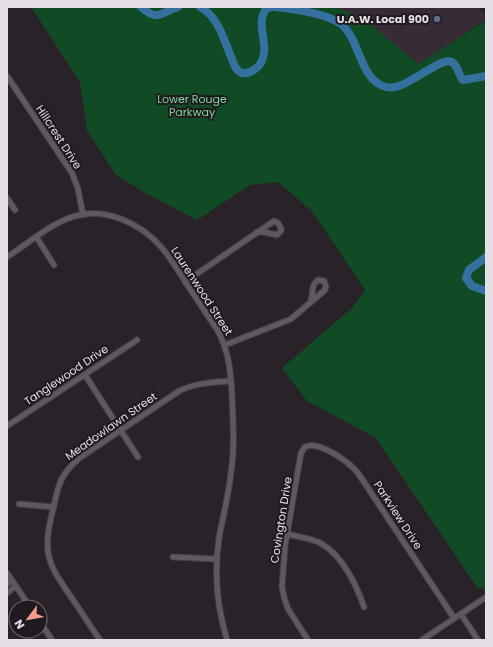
<svg xmlns="http://www.w3.org/2000/svg" width="493" height="647" viewBox="0 0 493 647" font-family="Poppins,sans-serif">
<style>
.built{fill:#372b36}
.park{fill:#114b26}
.lines{fill:none;stroke-linecap:round;stroke-linejoin:round}
.river{stroke:#34719e;stroke-width:8}
.minor-casing{stroke:#453f45;stroke-width:7}
.minor{stroke:#60575f;stroke-width:5}
.service-dot{fill:#5c6f8a;stroke:#201920;stroke-width:1.5}
.labels{text-anchor:middle;stroke-width:4;stroke-linejoin:round;paint-order:stroke}
.poi-label{font-size:11px;font-weight:bold;fill:#e5e0e5;stroke:#201920;text-anchor:end}
.park-label{font-size:11px;fill:#7fd797;stroke:#201920}
.street-label{font-size:11px;fill:#e5e0e5;stroke:#201920}
</style>
<rect width="100%" height="100%" fill="#2a2229"/>
<!-- built -->
<path class="built" d="M335,7h142l9,8v4l-68,46 -49,-42z"/>
<!-- park -->
<path class="park" d="M31,7h304l34,13v3l49,41 65,-42 3,3v567l-4,-5 -4,2 -102,-151 -69,-37 -25,-33 70,-60 13,-18 -53,-79 -34,-29 -28,3 -53,35 -50,-26 -31,-19 -29,-44 -7,-49z"/>
<g class="lines">
<!-- river -->
<g class="river">
<path d="M141,7c17,15 19,6 37,0"/>
<path d="M200,7c19,10 24,34 32,52 1,4 4,11 8,13 5,3 11,0 15,-3 5,-3 8,-9 9,-16 2,-14 -8,-33 3,-45l5,-1"/>
<path d="M276,7c18,2 51,7 65,17 20,16 18,56 45,63 20,5 54,-32 66,-25 7,5 6,13 11,18l23,-4"/>
<path d="M486,257l-17,13 -3,8 6,8 14,5"/>
</g>
<!-- minor casing -->
<g class="minor-casing">
<g id="minor">
<path d="M7,76l65,97 6,16 5,26"/>
<path d="M7,198l8,12"/>
<path d="M37,238l17,27"/>
<path d="M7,257c19,-12 43,-33 65,-40 32,-11 69,6 90,31 7,8 13,18 19,27 12,19 25,38 37,56 11,21 13,42 14,65 1,25 3,51 -1,76 -2,22 -8,44 -12,66 -5,34 -2,69 8,102"/>
<path d="M185,282l86,-59 3,-2 4,2 3,5v3l-4,4 -14,-3h-6"/>
<path d="M225,345l66,-26 34,-29 1,-4 -2,-5 -6,-1c-8,5 -4,15 -8,23"/>
<path d="M85,375l53,82"/>
<path d="M7,426l130,-86"/>
<path d="M19,504l34,3"/>
<path d="M287,534c11,3 25,4 35,10 20,11 35,42 42,63"/>
<path d="M173,557l44,2"/>
<path d="M7,573l23,34"/>
<path d="M7,584l5,-4"/>
<path d="M7,593l9,-7"/>
<path d="M461,614l17,26"/>
<path d="M40,622l12,18"/>
<path d="M100,640c-10,-14 -19,-29 -29,-43 -9,-14 -21,-28 -23,-46 -2,-14 2,-31 6,-45 4,-22 8,-34 27,-49l98,-66c17,-8 34,-9 52,-10"/>
<path d="M308,640l-20,-31 -4,-12 -2,-10 3,-41 16,-93 4,-6c14,-7 44,15 53,26l96,145"/>
<path d="M422,640l64,-43"/>
</g>
</g>
<!-- minor -->
<use href="#minor" class="minor"/>
</g>
<!-- markers -->
<circle class="service-dot" cx="437" cy="19" r="4"/>
<g class="labels">
<!-- poi labels -->
<g class="poi-label">
<text x="429" y="23">U.A.W. Local 900</text>
</g>
<!-- park labels -->
<g class="park-label">
<text x="192" y="103">Lower Rouge<tspan x="192" dy="13">Parkway</tspan></text>
</g>
<!-- street labels -->
<g class="street-label">
<text transform="translate(59 137) rotate(57)" y="4">Hillcrest Drive</text>
<text transform="translate(202 291) rotate(57)" y="4">Laurenwood Street</text>
<text transform="translate(66 375) rotate(-34)" y="4">Tanglewood Drive</text>
<text transform="translate(111 426) rotate(-35)" y="4">Meadowlawn Street</text>
<text transform="translate(398 515) rotate(57)" y="4">Parkview Drive</text>
<text transform="translate(281 520) rotate(-81)" y="4">Covington Drive</text>
</g>
</g>
<!-- border -->
<rect width="493" height="647" fill="none" stroke="#e5e0e5" stroke-width="16"/>
<!-- north arrow -->
<g transform="translate(28 619) rotate(238)"><circle r="19" fill="#201920" stroke="#6f696f"/>
<path d="M0-3L7 15L0 10L-7 15Z" fill="#f49d8c"/>
<text y="-6" font-size="11" font-weight="bold" text-anchor="middle" fill="#e5e0e5">N</text>
</g>
</svg>
